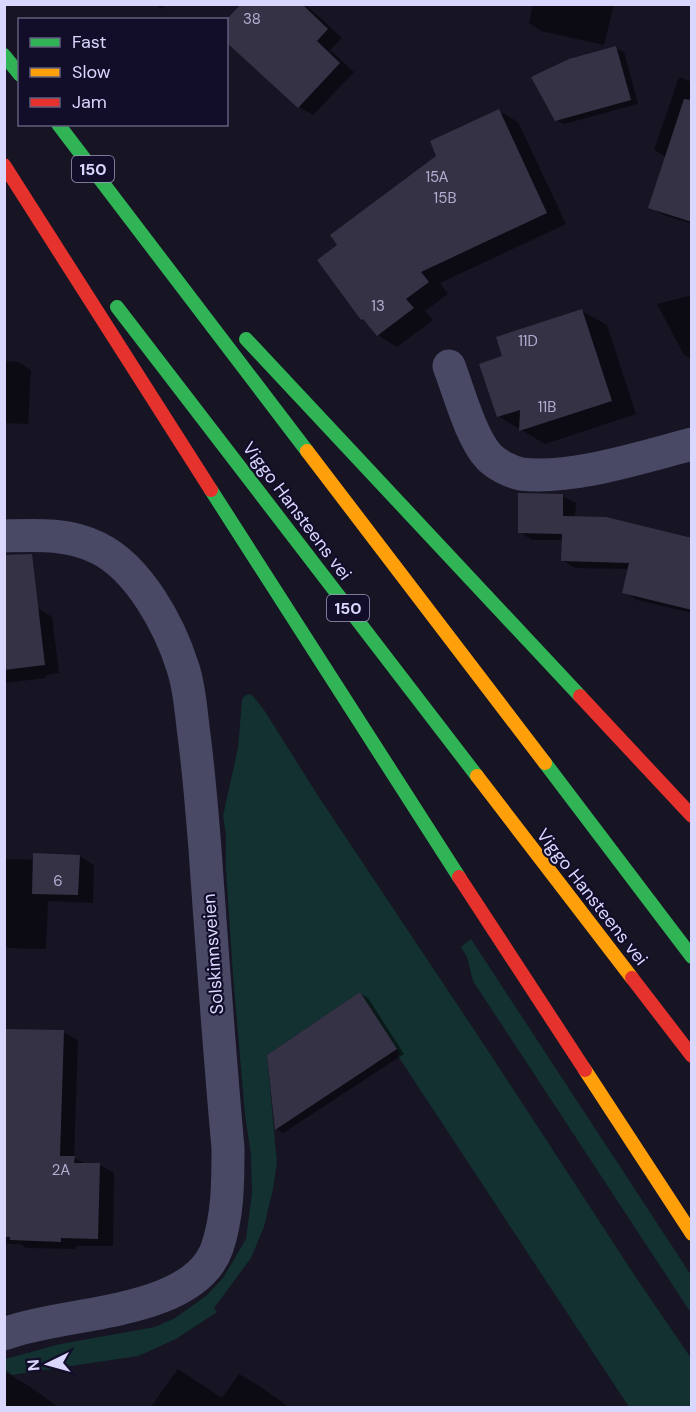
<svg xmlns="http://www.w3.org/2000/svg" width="696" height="1412" viewBox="0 0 696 1412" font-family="'DM Sans',sans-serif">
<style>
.green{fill:#123130}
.shadow{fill:#0007}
.building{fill:#353246}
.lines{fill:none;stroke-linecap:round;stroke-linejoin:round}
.street{stroke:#494965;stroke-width:33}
.fast{stroke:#30b455;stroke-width:14}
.slow{stroke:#ff9f0a;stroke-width:14}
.jam{stroke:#e5322d;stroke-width:14}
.labels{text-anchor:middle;stroke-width:4.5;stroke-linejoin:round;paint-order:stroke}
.number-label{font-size:15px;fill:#b1aed1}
.shield{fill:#120e2a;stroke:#9e9bbf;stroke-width:1.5}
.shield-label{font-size:16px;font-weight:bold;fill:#dad7ff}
.street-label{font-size:18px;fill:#dad7ff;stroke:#120e2a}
</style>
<rect width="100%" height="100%" fill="#171424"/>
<!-- green -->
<g class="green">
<path d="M249,694l4,2 11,14 53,84 166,249 154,236 54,79v49h-62l-231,-351 2,-2 -3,-5 -37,-57 -93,63 10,108 -4,26 -9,38 -13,31 -37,50 3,4 -41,27 -38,17 -126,19 -5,-4 -2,2v-14l55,-15 95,-17 20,-9 31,-22 17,-18 23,-39 6,-46 -1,-38 -6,-40 -12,-140 -7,-105v-35l-3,-19 15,-68 4,-48 2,-4z"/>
<path d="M471,939l220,336v38l-218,-332 -6,-24 -6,-10z"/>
</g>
<!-- shadow -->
<g class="shadow">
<path d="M154,4h13l-5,5z"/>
<path d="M258,4h47l37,34 -12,12 24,22 -41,43 -14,-8z"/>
<path d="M533,4h81l-10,41 -63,-14 -12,-8z"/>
<path d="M616,48l8,4 14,52 -74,20 -8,-4z"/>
<path d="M679,77l13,5v142l-28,-9 -14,-8 16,-50 -12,-7z"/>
<path d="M499,111l19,11 48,102 -126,59 8,11 -23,17 8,9 -36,27 -19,-12 -10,-12 -6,-4z"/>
<path d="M692,295v64l-8,-4 -27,-51z"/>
<path d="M582,311l25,14 29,89 -91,30 -47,-28 6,-59z"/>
<path d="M4,361l14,1 13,8 -3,54 -24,-1z"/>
<path d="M563,496l13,7 -1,15 116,21 1,-1v75l-55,-13 -13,-8 5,-23 -54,-1 -13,-8 1,-20h-31l-13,-8z"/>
<path d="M38,608l14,9 7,56 -13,2v3l-42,5v-74z"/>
<path d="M79,856l15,9 -1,38 -45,-2 -2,48 -37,-1 -5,-3v-86l31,1z"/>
<path d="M360,993l8,5 36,56 -121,79 -7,-4z"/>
<path d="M4,1030l59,2 15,8 -4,118 12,6 14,1 14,8 -1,73h-37l-1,3 -49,-1 -6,-4h-16z"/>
<path d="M178,1369l44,29 17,-24 22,13 29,21h-140z"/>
<path d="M7,1373l22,13 31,22h-56v-33z"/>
</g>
<!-- building -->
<g class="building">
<path d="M241,4h61l26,25 -11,12 23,22 -42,45 -72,-66v-22z"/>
<path d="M616,46l15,54 -76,21 -24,-44 38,-18z"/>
<path d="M684,99l8,1v122l-44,-14z"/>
<path d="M499,109l48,104 -126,59 8,10 -23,17 8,9 -37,28 -14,-17 -2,1 -44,-60 20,-15 -7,-10 106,-79 -6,-15z"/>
<path d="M582,309l30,92 -93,30 1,-21 -23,7 -18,-53 23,-8 -6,-19z"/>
<path d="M518,493l45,1v22l43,1 86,21v72l-70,-17 7,-30 -68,-2 1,-27 -44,-1z"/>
<path d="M32,554l13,111 -41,5v-115z"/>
<path d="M33,853l47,2 -2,40 -46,-1z"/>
<path d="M360,992l37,57 -122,81 -8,-75z"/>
<path d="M4,1029l60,1 -4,126h15l-1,7h26l-2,76 -37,-1v4l-51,-2v-3h-6z"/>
</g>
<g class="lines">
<!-- street -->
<g class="street">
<path d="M449,366c10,26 22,72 40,91 8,8 22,15 32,17 51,6 121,-17 171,-30"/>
<path d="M4,536c32,-1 65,-3 94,12 41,20 72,78 85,120 7,21 8,45 11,67 5,38 8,76 11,114 7,100 14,200 23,299 0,34 0,68 -11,100 -24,68 -154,63 -213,86"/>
</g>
<!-- fast -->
<g class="fast">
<path d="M4,55l16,20"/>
<path d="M58,124l249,327"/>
<path d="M117,307l360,469"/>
<path d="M246,339l334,357"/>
<path d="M211,490l248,387"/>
<path d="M545,763l147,194"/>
</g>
<!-- slow -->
<g class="slow">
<path d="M307,451l238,312"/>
<path d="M477,776l155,202"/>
<path d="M585,1070l107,164"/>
</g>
<!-- jam -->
<g class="jam">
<path d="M4,165l207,325"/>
<path d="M580,696l112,120"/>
<path d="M459,877l126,193"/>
<path d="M632,978l60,78"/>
</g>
</g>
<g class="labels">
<!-- number labels -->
<g class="number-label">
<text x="252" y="24">38</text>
<text x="437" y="182">15A</text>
<text x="445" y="203">15B</text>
<text x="378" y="311">13</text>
<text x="528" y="346">11D</text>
<text x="547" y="412">11B</text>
<text x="58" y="886">6</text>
<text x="61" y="1175">2A</text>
</g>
<!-- shield labels -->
<g class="shield">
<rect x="72" y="156" width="42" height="26" rx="4.5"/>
<rect x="327" y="595" width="42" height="26" rx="4.5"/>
</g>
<g class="shield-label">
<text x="93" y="175">150</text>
<text x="348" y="614">150</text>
</g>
<!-- street labels -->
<g class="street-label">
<text transform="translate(297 511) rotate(53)" y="6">Viggo Hansteens vei</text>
<text transform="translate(592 897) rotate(52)" y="6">Viggo Hansteens vei</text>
<text transform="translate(213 954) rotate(-94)" y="6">Solskinnsveien</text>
</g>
</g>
<!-- border -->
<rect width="696" height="1412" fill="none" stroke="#dad7ff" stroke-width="12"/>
<!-- legend -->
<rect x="18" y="18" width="210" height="108" fill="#120e2a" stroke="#625e7f" stroke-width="1.5"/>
<rect x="30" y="38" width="30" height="9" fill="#30b455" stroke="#625e7f" stroke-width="1.5"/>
<text x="72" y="48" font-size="18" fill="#dad7ff">Fast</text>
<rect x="30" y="68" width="30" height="9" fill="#ff9f0a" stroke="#625e7f" stroke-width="1.5"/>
<text x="72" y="78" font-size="18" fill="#dad7ff">Slow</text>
<rect x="30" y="98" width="30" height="9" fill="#e5322d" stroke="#625e7f" stroke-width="1.5"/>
<text x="72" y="108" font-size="18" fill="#dad7ff">Jam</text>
<!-- north arrow -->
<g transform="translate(48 1364) rotate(265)" stroke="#120e2a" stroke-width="4.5" paint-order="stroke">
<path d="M0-4.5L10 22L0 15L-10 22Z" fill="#dad7ff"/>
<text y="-9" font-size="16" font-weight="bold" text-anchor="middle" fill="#dad7ff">N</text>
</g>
</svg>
